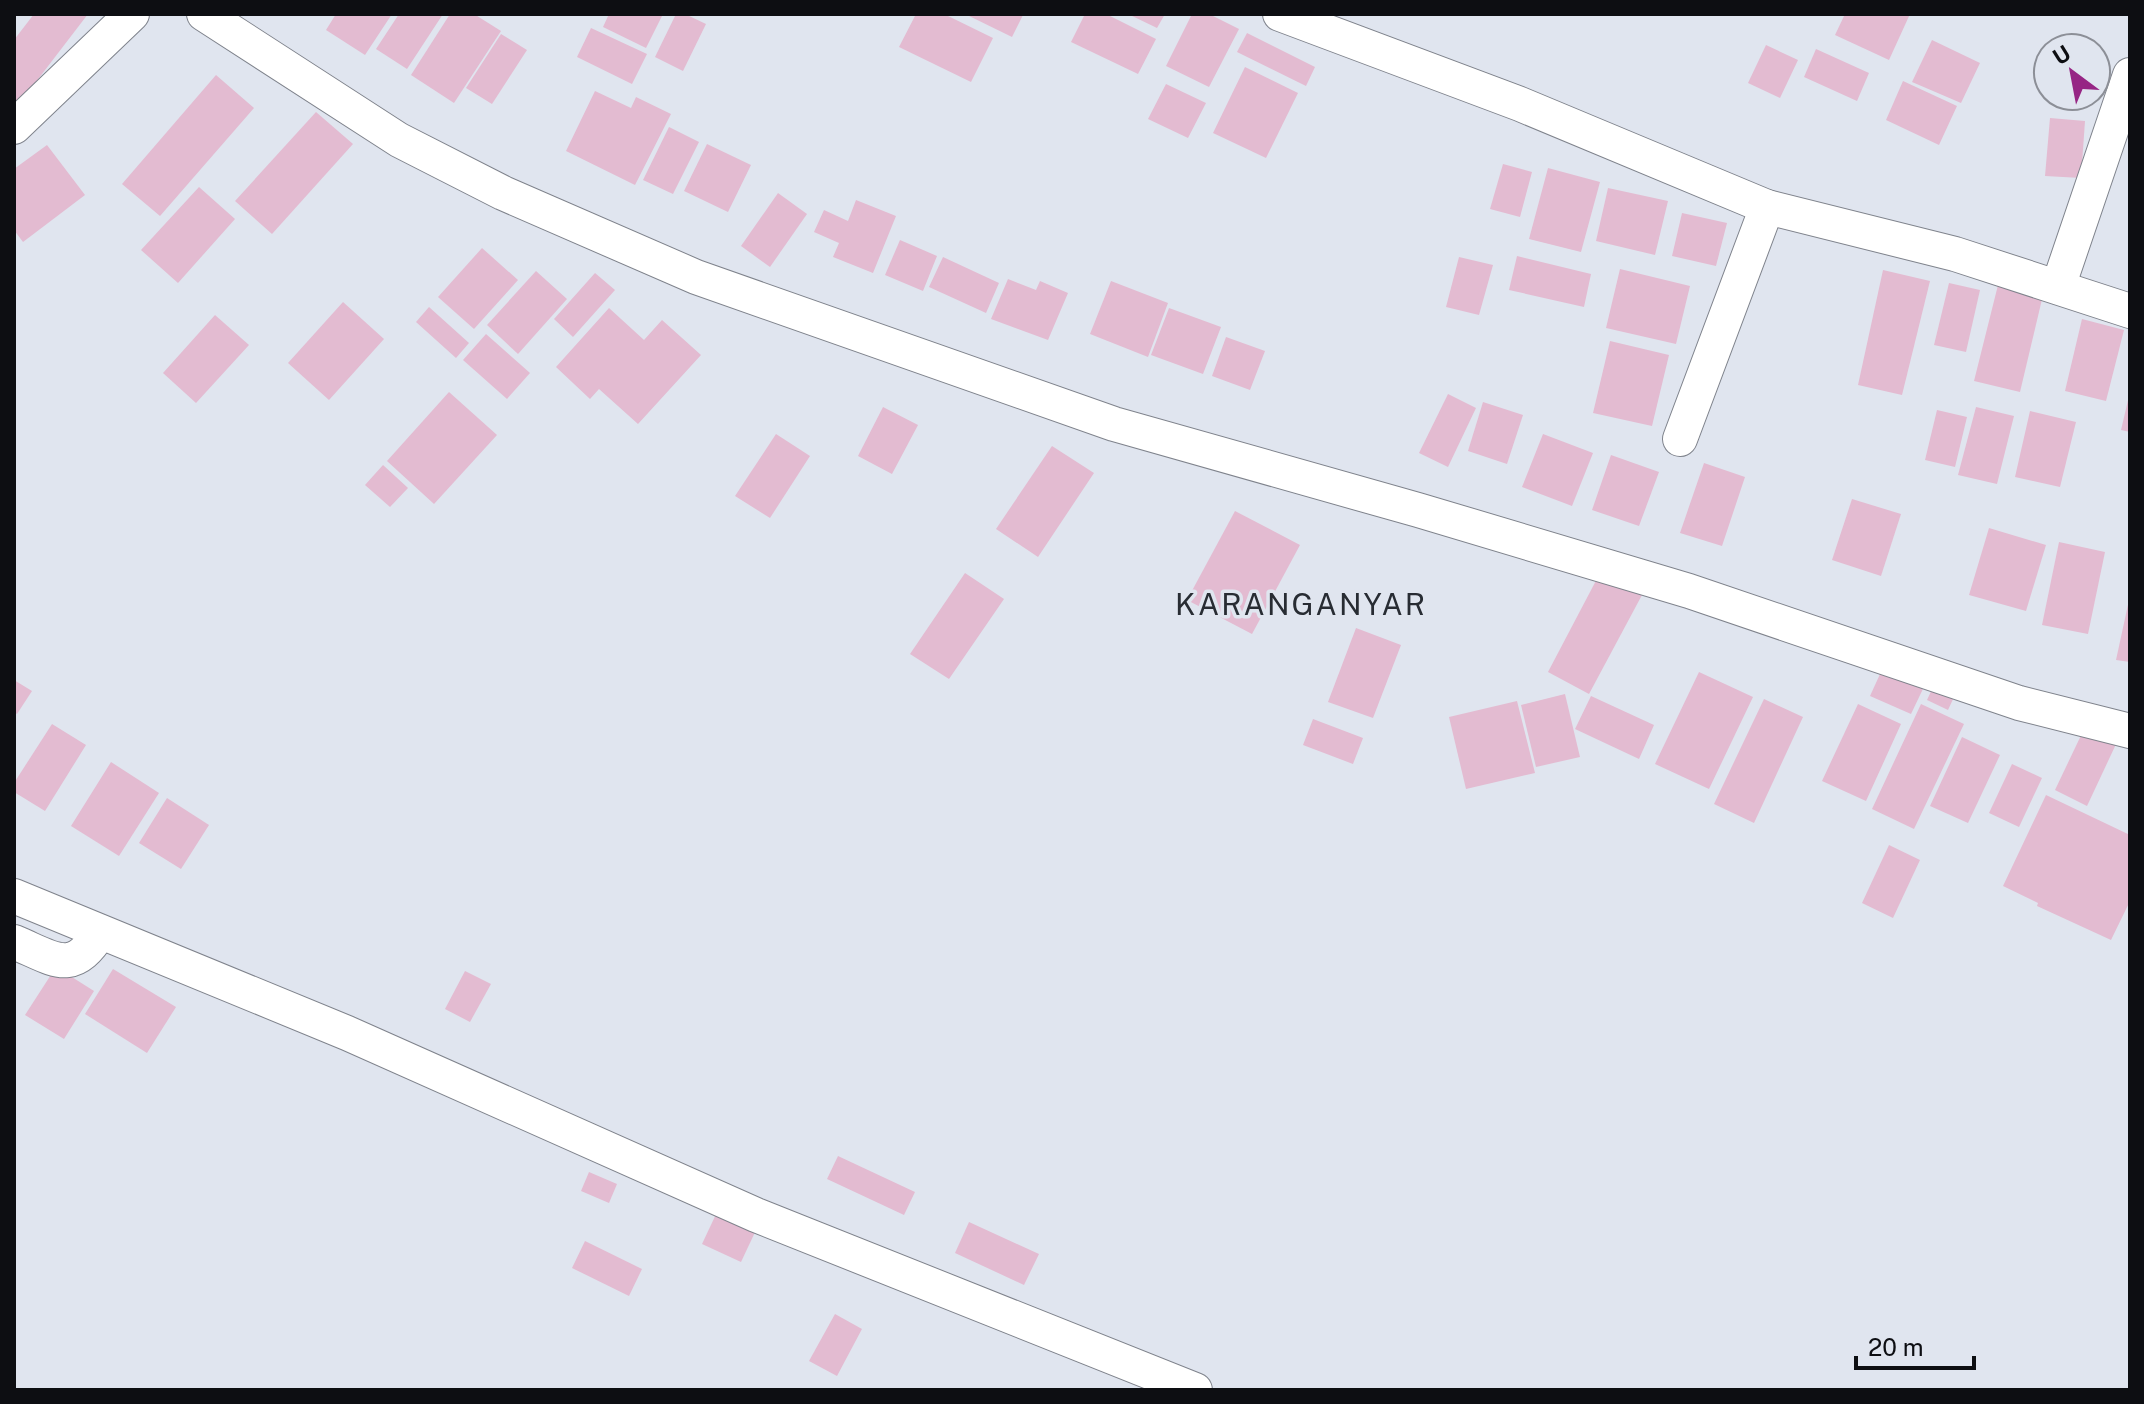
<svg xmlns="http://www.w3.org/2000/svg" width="2144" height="1404" viewBox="0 0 2144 1404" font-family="'Public Sans',sans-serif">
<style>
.building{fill:#e3bbd1}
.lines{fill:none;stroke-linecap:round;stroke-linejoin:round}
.minor-casing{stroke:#7f838c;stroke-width:36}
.minor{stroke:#fff;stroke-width:34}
.labels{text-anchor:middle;stroke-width:7;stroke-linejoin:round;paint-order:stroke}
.quarter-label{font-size:30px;letter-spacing:2px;fill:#282c33;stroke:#e0e5ef}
</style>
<rect width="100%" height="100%" fill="#e0e5ef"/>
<!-- building -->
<g class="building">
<path d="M34,14h54l-69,90 -5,-4v-60z"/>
<path d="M336,14h56l-27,41 -39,-25z"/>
<path d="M399,14h44l-36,55 -31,-20z"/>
<path d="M450,14h24l27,17 -47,72 -43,-28z"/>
<path d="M609,14h54l-17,34 -43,-21z"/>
<path d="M676,14h9l21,10 -23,47 -28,-14z"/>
<path d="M916,14h28l49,24 -22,44 -72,-35z"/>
<path d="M965,14h56l2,1 -11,22z"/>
<path d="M1085,14h21l50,25 -18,35 -67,-32z"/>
<path d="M1128,14h37l-8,14z"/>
<path d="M1192,14h17l30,15 -30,58 -43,-21z"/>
<path d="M1845,14h65l-21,46 -54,-25z"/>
<path d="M591,28l56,26 -15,30 -55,-27z"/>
<path d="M1247,33l68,34 -9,19 -69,-34z"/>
<path d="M501,34l26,16 -35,54 -26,-16z"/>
<path d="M1932,40l48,23 -19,40 -49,-21z"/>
<path d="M1766,45l32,15 -18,38 -32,-15z"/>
<path d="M1816,49l53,24 -12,28 -53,-24z"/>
<path d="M1245,67l53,26 -32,65 -53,-25z"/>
<path d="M216,75l38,33 -94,108 -38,-32z"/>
<path d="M1903,81l54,25 -18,39 -53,-25z"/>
<path d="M1166,84l40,19 -18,35 -40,-19z"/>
<path d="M595,91l36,17 5,-11 35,17 -36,71 -69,-34z"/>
<path d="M316,112l37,32 -81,90 -37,-33z"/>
<path d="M2050,118l35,3 -4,57 -36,-2z"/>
<path d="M669,127l30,15 -26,52 -30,-14z"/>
<path d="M707,144l44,21 -23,47 -44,-21z"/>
<path d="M47,145l38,50 -62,47 -9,-12v-61z"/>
<path d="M1503,164l29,8 -12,45 -30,-8z"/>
<path d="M1548,168l52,14 -19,70 -52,-13z"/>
<path d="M199,187l36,32 -57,64 -37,-33z"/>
<path d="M1608,188l60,13 -13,54 -59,-14z"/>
<path d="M778,193l29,21 -37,53 -29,-21z"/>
<path d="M856,200l40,16 -23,57 -40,-16 6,-14 -25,-11 10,-22 24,11z"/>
<path d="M1682,213l45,10 -11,43 -44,-10z"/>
<path d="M900,240l37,16 -14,35 -38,-16z"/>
<path d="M482,248l36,32 -44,49 -36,-32z"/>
<path d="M1517,256l74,18 -7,33 -75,-17z"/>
<path d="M943,257l56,26 -13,30 -57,-26z"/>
<path d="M1459,257l34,8 -14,50 -33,-8z"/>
<path d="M1620,269l70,17 -14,58 -70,-16z"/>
<path d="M1883,270l47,11 -28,114 -44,-10z"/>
<path d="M536,271l31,28 -49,55 -31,-29z"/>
<path d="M595,273l20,17 -42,47 -19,-18z"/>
<path d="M1008,279l28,11 4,-9 28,12 -20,47 -57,-21z"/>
<path d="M1111,281l57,22 -20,54 -58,-23z"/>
<path d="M1949,283l31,7 -14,62 -32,-7z"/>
<path d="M1998,285l45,10 -23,97 -46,-11z"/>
<path d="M343,302l41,37 -55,61 -41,-37z"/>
<path d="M429,307l40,36 -13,15 -40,-36z"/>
<path d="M609,308l35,32 18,-20 39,35 -63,69 -39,-35 -9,10 -34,-32z"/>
<path d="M1169,308l52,19 -18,47 -52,-19z"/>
<path d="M215,315l34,30 -53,58 -33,-30z"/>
<path d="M2082,319l42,11 -18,71 -41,-10z"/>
<path d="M486,334l44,39 -23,26 -44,-39z"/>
<path d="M1226,337l39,14 -15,39 -38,-14z"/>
<path d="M1610,341l59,14 -17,71 -59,-13z"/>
<path d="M449,392l48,43 -63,69 -47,-43z"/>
<path d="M1448,394l28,14 -28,59 -29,-14z"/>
<path d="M2129,396h1v36l-9,-2z"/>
<path d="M1483,402l40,13 -16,49 -39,-13z"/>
<path d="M883,407l35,18 -26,49 -34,-18z"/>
<path d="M1976,407l38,9 -17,68 -39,-9z"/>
<path d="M1937,410l30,7 -12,50 -30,-7z"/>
<path d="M2030,411l46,11 -16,65 -45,-10z"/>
<path d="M776,434l34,22 -40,62 -35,-22z"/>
<path d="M1543,434l50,19 -21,53 -50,-19z"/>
<path d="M1052,446l42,27 -56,84 -42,-28z"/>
<path d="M1611,455l48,17 -20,54 -47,-16z"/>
<path d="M1704,463l41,14 -23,69 -42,-13z"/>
<path d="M383,465l25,23 -18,19 -25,-22z"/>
<path d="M1852,499l49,15 -20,62 -49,-16z"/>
<path d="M1235,511l65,34 -48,89 -65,-34z"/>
<path d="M1989,528l57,17 -20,66 -57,-16z"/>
<path d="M2059,542l46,10 -17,82 -46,-9z"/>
<path d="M965,573l39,26 -55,80 -39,-25z"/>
<path d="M1600,573l42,22 -53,99 -41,-22z"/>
<path d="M2129,600h1v62l-14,-2z"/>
<path d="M1356,628l45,17 -28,73 -45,-16z"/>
<path d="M1891,650l41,20 -21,44 -41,-18z"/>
<path d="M1699,672l54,25 -44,92 -54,-25z"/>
<path d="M1940,672l21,10 -13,28 -21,-10z"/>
<path d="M14,680l18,11 -15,23 -3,-2z"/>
<path d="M1565,694l15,63 -44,10 -15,-62z"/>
<path d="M1591,696l63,29 -15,34 -64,-30z"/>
<path d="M1764,699l39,18 -49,106 -40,-19z"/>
<path d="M1517,701l18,72 -69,16 -17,-72z"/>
<path d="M1858,704l43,20 -35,77 -44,-20z"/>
<path d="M1921,704l43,20 -50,105 -42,-20z"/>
<path d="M1313,719l50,19 -10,26 -50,-19z"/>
<path d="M52,724l34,21 -41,66 -31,-19v-9z"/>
<path d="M2085,727l32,15 -30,64 -32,-16z"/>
<path d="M1962,737l38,18 -32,68 -38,-17z"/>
<path d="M111,762l48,31 -40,63 -48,-30z"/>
<path d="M2012,764l30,14 -23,49 -30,-14z"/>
<path d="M2046,795l84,40v66l-19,39 -74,-34 1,-3 -35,-17z"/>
<path d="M167,798l42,27 -28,44 -42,-26z"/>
<path d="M1889,845l31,15 -27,58 -31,-15z"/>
<path d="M56,967l38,24 -30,48 -39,-24z"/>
<path d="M113,969l63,38 -29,46 -62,-39z"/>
<path d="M465,971l26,13 -21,38 -25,-13z"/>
<path d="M838,1156l77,36 -11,23 -77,-36z"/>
<path d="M589,1172l28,12 -8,19 -28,-12z"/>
<path d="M718,1210l39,18 -16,34 -39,-18z"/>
<path d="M969,1222l70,32 -15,31 -69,-32z"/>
<path d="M585,1241l57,28 -13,27 -57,-28z"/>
<path d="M835,1314l27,15 -25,47 -28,-15z"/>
</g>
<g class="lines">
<!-- minor casing -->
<g class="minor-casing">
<g id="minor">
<path d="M204,14l195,126 104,53 193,84 418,147 304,86 271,81 330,112 111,28"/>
<path d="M1280,14l240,90 247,103 188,47 175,57"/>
<path d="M14,127l118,-113"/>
<path d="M2058,287l72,-212"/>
<path d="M1680,439l87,-232"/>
<path d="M14,896l333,137 409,182 439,175"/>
<path d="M14,942c41,17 58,35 86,-10"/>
</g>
</g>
<!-- minor -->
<use href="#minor" class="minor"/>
</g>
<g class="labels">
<!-- quarter labels -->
<g class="quarter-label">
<text x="1301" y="615">KARANGANYAR</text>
</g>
</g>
<!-- border -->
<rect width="2144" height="1404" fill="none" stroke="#0d0e12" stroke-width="32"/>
<!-- north arrow -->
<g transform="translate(2072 72) rotate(328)"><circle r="38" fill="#e0e5ef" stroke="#8c8f97" stroke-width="2"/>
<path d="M0-6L14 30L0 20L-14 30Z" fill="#962584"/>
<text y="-12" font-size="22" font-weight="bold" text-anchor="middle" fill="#0d0e12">U</text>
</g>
<!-- scale -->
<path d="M1856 1356v12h118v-12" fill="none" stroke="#0d0e12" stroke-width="4"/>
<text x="1868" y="1356" font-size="24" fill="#0d0e12" stroke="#e0e5ef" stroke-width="6" paint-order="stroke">20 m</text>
</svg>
